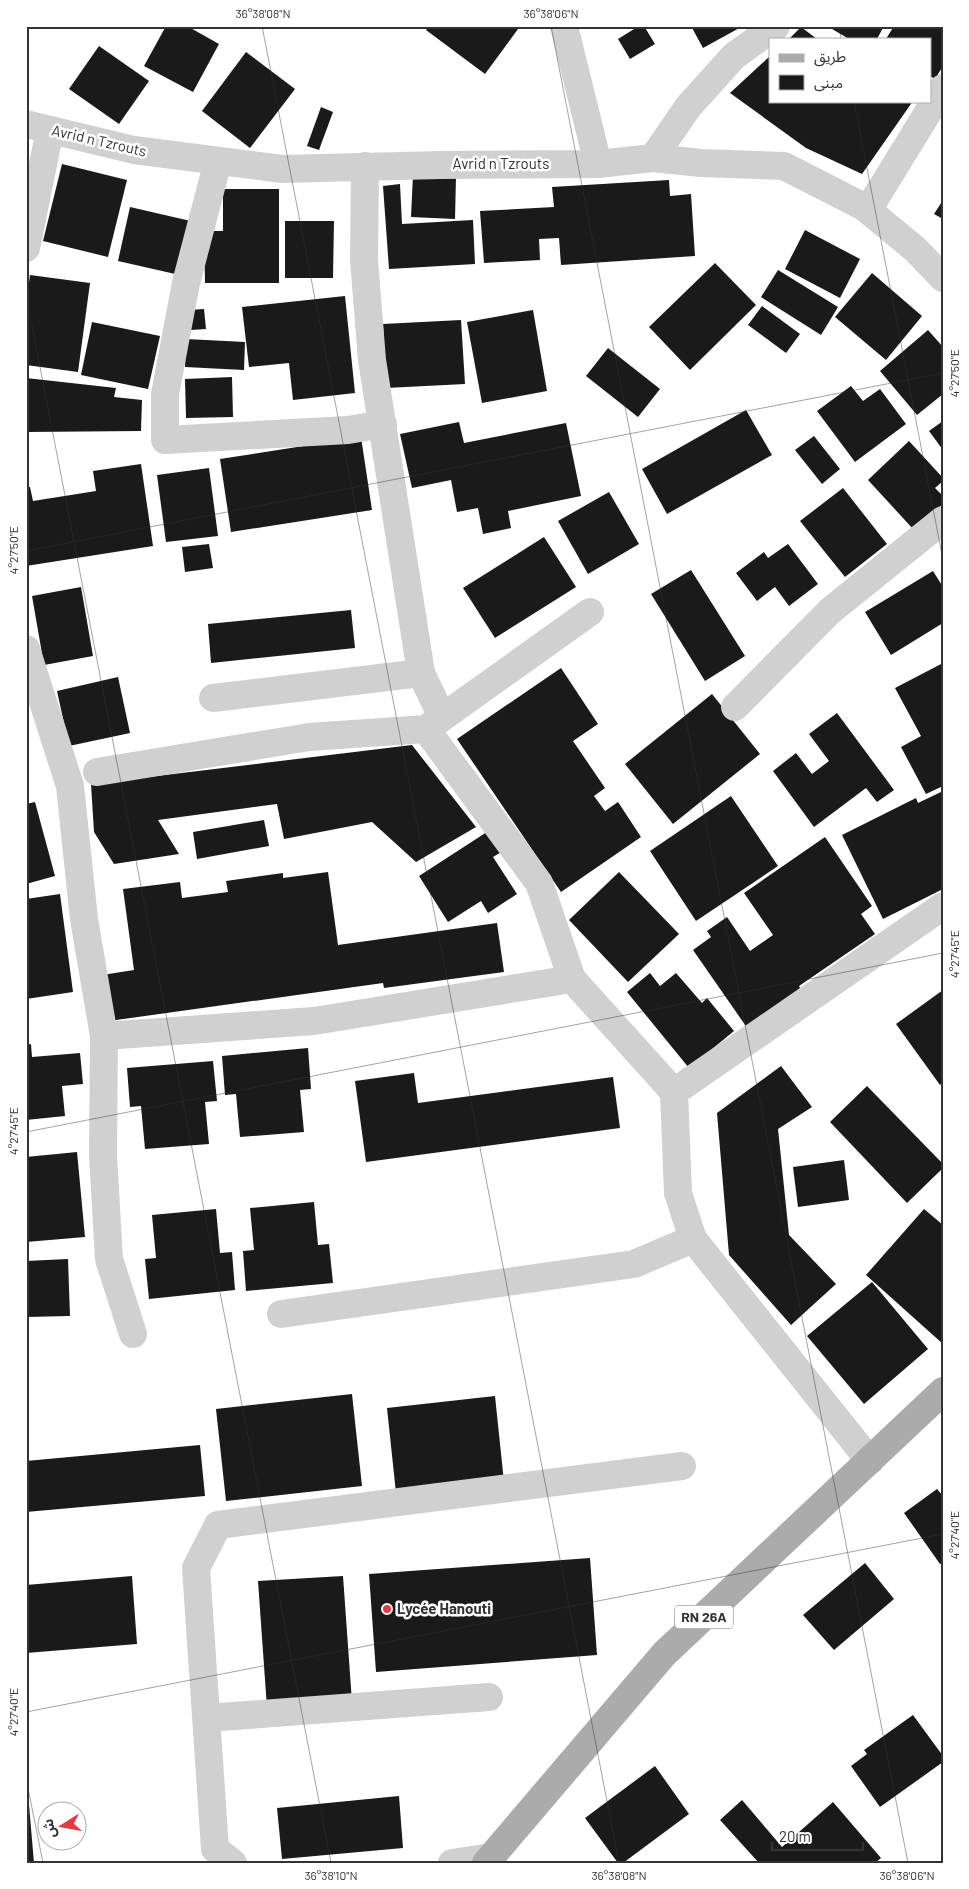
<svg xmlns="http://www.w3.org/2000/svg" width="969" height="1889" viewBox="0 0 969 1889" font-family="Barlow,'Noto Sans Arabic',sans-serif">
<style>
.building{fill:#1a1a1a}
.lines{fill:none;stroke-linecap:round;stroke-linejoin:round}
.minor{stroke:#d0d0d0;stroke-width:28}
.major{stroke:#ababab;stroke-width:28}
.ticks{fill:none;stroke:#333;stroke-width:1;stroke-opacity:0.45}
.poi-dot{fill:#e63946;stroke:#fff;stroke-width:2}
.labels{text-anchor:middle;stroke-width:5;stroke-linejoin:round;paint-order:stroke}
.shield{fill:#fff;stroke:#707070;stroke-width:1}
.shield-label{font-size:14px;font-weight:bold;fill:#333}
.street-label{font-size:15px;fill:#333;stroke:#fff}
.poi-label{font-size:15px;font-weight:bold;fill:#333;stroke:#fff;text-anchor:start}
.neatline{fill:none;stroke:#333;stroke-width:2}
.ticks-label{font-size:12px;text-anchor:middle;fill:#333}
</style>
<rect width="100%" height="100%" fill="#fff"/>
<!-- building -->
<g class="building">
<path d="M166,26h21l32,18 -26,48 -49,-26z"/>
<path d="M429,26h86l3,3 -33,45 -59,-44z"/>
<path d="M639,26h5l11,18 -25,15 -12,-20z"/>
<path d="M691,26h52l-40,22z"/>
<path d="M827,26h57l-7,13h-28z"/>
<path d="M894,26h49v40l-8,13 -5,-3v-37h-44z"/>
<path d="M801,27l16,12h-28z"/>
<path d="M99,46l50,35 -30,43 -50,-35z"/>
<path d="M246,52l49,37 -45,59 -48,-37z"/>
<path d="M770,56v45h143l-51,73 -56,-26 -76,-55z"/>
<path d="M321,107l12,5 -14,38 -12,-4z"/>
<path d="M62,164l65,16 -19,77 -65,-16z"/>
<path d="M413,174l43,2 -1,43 -44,-2z"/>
<path d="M669,180l1,16 21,-2 4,62 -134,9 -2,-27 -20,1 1,21 -56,3 -4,-52 74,-4 -2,-20z"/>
<path d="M400,184l2,40 71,-4 2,44 -86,5 -6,-83z"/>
<path d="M223,189h56v94h-74l-1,-52h19z"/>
<path d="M943,200v19l-9,-5z"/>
<path d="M130,207l65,15 -11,54 -66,-15z"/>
<path d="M285,221h49l-1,57h-48z"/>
<path d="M805,230l55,29 -20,39 -55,-29z"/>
<path d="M715,263l41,42 -66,65 -41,-43z"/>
<path d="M778,270l60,37 -17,28 -60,-38z"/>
<path d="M872,273l50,43 -36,44 -51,-43z"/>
<path d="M30,275l60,8 -12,89 -52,-7v-60z"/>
<path d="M345,296l10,97 -62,7 -4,-37 -40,4 -7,-60z"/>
<path d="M762,306l38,28 -14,19 -38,-28z"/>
<path d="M204,309l2,20 -15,1 -2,-20z"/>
<path d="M533,310l14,81 -65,12 -15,-81z"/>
<path d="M461,320l4,64 -79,4 -3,-64z"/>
<path d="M92,322l68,14 -12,53 -67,-14z"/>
<path d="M928,330l15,17v47l-26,21 -37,-44z"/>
<path d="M186,339l59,3 -1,28 -59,-3z"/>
<path d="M608,348l52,41 -22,28 -52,-41z"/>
<path d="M232,377l1,40 -47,1 -1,-39z"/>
<path d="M26,378l90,10 -2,9 28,3 -1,31 -115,1z"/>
<path d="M851,386l12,15 17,-12 26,35 -51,38 -38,-51z"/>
<path d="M746,410l26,45 -105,59 -25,-45z"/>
<path d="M943,421v29l-14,-19z"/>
<path d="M459,422l5,21 102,-20 15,73 -73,15 3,17 -28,6 -5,-26 -21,4 -6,-32 -39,8 -12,-54z"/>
<path d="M814,436l26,33 -18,15 -27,-34z"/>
<path d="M361,437l11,73 -141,22 -11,-73z"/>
<path d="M909,441l34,37v3l-8,7 8,8v8l-29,26 -46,-50z"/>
<path d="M141,464l12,82 -127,20v-79h4l3,14 63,-10 -3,-20z"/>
<path d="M209,468l9,68 -52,6 -9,-67z"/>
<path d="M843,488l44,56 -42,33 -45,-56z"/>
<path d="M609,492l30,52 -51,30 -30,-53z"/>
<path d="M544,537l32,50 -81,51 -32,-50z"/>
<path d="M209,544l4,24 -28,4 -3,-25z"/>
<path d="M788,544l30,40 -29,22 -14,-19 -18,14 -21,-28 28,-21 4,6z"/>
<path d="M691,570l54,86 -40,25 -54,-87z"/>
<path d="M933,571l10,16v36l-52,32 -26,-43z"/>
<path d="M81,587l12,69 -49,9 -12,-69z"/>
<path d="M351,610l4,38 -144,15 -3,-39z"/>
<path d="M943,663v123l-17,8 -25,-47 20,-11 -26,-48z"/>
<path d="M561,668l37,56 -25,17 32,47 -11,8 11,15 13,-9 23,35 -80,55 -104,-153z"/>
<path d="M118,677l12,56 -61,13 -12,-55z"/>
<path d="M712,694l48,60 -87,70 -48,-60z"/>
<path d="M837,713l57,77 -17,12 -11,-14 -52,39 -41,-56 23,-18 16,21 17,-13 -20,-27z"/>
<path d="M412,745l64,82 -60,35 -44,-40 -88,17 -7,-35 -119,16 21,34 -65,10 -20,-32 -3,-48z"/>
<path d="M943,791v98l-60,30 -41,-84 74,-37 2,5z"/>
<path d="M731,796l47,70 -82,55 -46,-70z"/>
<path d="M35,802l20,74 -29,8v-80z"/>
<path d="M264,820l5,26 -72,13 -4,-27z"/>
<path d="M490,830l13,21 -10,6 24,37 -29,19 -7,-12 -33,21 -29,-46z"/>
<path d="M825,837l47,69 -11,8 14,20 -76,52 5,9 -54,37 -57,-82 18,-13 -4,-6 20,-14 23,34 23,-16 -29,-42z"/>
<path d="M328,872l10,73 159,-22 7,49 -120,16 -1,-5 -274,38 -7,-46 32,-5 -11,-81 57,-7 2,16 46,-6 -2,-11 57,-8v5z"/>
<path d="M619,872l60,62 -51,48 -59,-62z"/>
<path d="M60,894l13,98 -47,7v-100z"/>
<path d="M650,973l10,13 16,-13 26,30 5,-5 27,33 -45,37 -62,-76z"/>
<path d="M943,990v92l-3,3 -44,-61z"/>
<path d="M31,1044l1,13 48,-4 3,31 -21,2 3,30 -39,4v-75z"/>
<path d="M308,1048l3,41 -11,1 4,42 -64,5 -4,-43 -11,1 -3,-39z"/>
<path d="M213,1061l4,40 -12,1 4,42 -64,5 -4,-43 -11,1 -3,-39z"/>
<path d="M781,1066l31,41 -34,22 11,106 47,49 -45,41 -62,-70 -12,-142z"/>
<path d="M414,1073l4,30 195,-26 7,51 -254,34 -11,-81z"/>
<path d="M867,1086l76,78v4l-36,35 -77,-81z"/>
<path d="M77,1152l8,85 -59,5v-85z"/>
<path d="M844,1160l5,40 -51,7 -5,-40z"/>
<path d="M314,1202l4,43 11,-1 4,39 -87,8 -3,-40 11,-1 -4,-42z"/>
<path d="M216,1209l4,44 12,-1 3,38 -86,9 -4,-40 11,-1 -4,-43z"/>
<path d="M924,1209l19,16v119l-77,-69z"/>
<path d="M68,1259l2,57 -44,1v-56z"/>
<path d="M872,1282l56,67 -64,55 -57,-68z"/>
<path d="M352,1394l10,92 -136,15 -10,-92z"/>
<path d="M495,1396l9,86 -108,11 -9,-85z"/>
<path d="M200,1445l5,51 -179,16v-51z"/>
<path d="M937,1489l6,7v67l-3,1 -36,-51z"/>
<path d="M590,1558l7,97 -221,17 -7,-98z"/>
<path d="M865,1563l29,36 -60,51 -31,-35z"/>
<path d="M132,1576l5,68 -111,9v-68z"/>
<path d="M343,1576l9,126 -85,6 -9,-127z"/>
<path d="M913,1715l30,41v6l-63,45 -29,-41 16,-12 -3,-4z"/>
<path d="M655,1766l34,48 -66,49h-5l-33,-45z"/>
<path d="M26,1793h2l6,70h-8z"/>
<path d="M399,1796l4,52 -121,11 -5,-51z"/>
<path d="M742,1800l40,47 51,-45 48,56 -6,5h-116l-39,-43z"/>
</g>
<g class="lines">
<!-- minor -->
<g class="minor">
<path d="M564,26l34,138"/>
<path d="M26,124l108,26 148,19 158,-4 158,-1 55,-6 48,5 83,3 80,41 51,42 28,29"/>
<path d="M653,158l35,-51 46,-51 42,-30"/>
<path d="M218,161l-32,122 -21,111v46l183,-10 35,-6"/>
<path d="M365,166l-1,94 8,100 49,313 21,44"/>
<path d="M868,210l75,-122"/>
<path d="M26,248l24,-118"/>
<path d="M26,649l44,137 14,133 20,117 -1,119 6,104 24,75"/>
<path d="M213,698l208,-25"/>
<path d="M735,707l95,-96 113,-91"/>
<path d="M426,729l113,154 33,96"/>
<path d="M97,772l212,-35 117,-8 164,-117"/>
<path d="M104,1036l210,-15 258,-42 102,113"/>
<path d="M281,1314l353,-50 59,-25"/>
<path d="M870,1461l-177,-222 -15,-46 -4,-101 269,-186"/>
<path d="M207,1718l282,-21"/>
<path d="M233,1863l-18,-14 -19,-281 22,-43 464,-59"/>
<path d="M452,1863l39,-6"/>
</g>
<!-- major -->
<path class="major" d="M486,1863l178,-209 279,-263"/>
</g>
<!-- ticks -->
<path class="ticks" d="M262,26l357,1837M551,26l357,1837M839,26l2,13M854,101l89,459M26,295l305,1568M26,551l917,-178M26,1132l917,-179M26,1712l917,-178M26,1778l17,85"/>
<!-- markers -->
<circle class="poi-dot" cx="387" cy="1609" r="5"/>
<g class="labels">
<!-- shield labels -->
<rect class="shield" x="675" y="1605.5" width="58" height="23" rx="4"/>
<g class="shield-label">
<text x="704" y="1622">RN 26A</text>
</g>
<!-- street labels -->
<g class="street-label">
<text transform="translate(99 141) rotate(13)" y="5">Avrid n Tzrouts</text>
<text x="501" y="169">Avrid n Tzrouts</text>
</g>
<!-- poi labels -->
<g class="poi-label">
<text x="397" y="1614">Lycée Hanouti</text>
</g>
</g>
<!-- border -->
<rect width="969" height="1889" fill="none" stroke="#ffffff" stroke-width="55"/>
<!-- legend -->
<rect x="769" y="38" width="162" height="65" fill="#ffffff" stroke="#adadad"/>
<rect x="779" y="54" width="25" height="8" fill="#ababab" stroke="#adadad"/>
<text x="814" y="62" font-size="15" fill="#333333">طريق</text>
<rect x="779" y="75" width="25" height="15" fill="#1a1a1a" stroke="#adadad"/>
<text x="814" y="88" font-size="15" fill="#333333">مبنى</text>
<!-- north arrow -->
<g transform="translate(62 1826) rotate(259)"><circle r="24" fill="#ffffff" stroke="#adadad"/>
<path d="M0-4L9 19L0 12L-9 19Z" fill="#e63946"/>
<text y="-8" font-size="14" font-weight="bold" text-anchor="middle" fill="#333333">ش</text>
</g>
<!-- scale -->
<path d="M772 1842v8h91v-8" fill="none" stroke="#333333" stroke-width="2.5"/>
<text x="779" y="1842" font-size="15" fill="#333333" stroke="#ffffff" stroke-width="4" paint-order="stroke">20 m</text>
<rect x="28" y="28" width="914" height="1834" class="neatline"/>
<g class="ticks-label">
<text x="263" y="18">36°38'08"N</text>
<text x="551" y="18">36°38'06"N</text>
<text transform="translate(955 373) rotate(-90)" y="4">4°27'50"E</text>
<text transform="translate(14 550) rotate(-90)" y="4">4°27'50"E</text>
<text transform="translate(955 954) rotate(-90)" y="4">4°27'45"E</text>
<text transform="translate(14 1131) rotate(-90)" y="4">4°27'45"E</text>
<text transform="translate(955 1535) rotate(-90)" y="4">4°27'40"E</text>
<text transform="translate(14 1712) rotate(-90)" y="4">4°27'40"E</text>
<text x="331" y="1880">36°38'10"N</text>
<text x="619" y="1880">36°38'08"N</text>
<text x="907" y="1880">36°38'06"N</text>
</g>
</svg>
